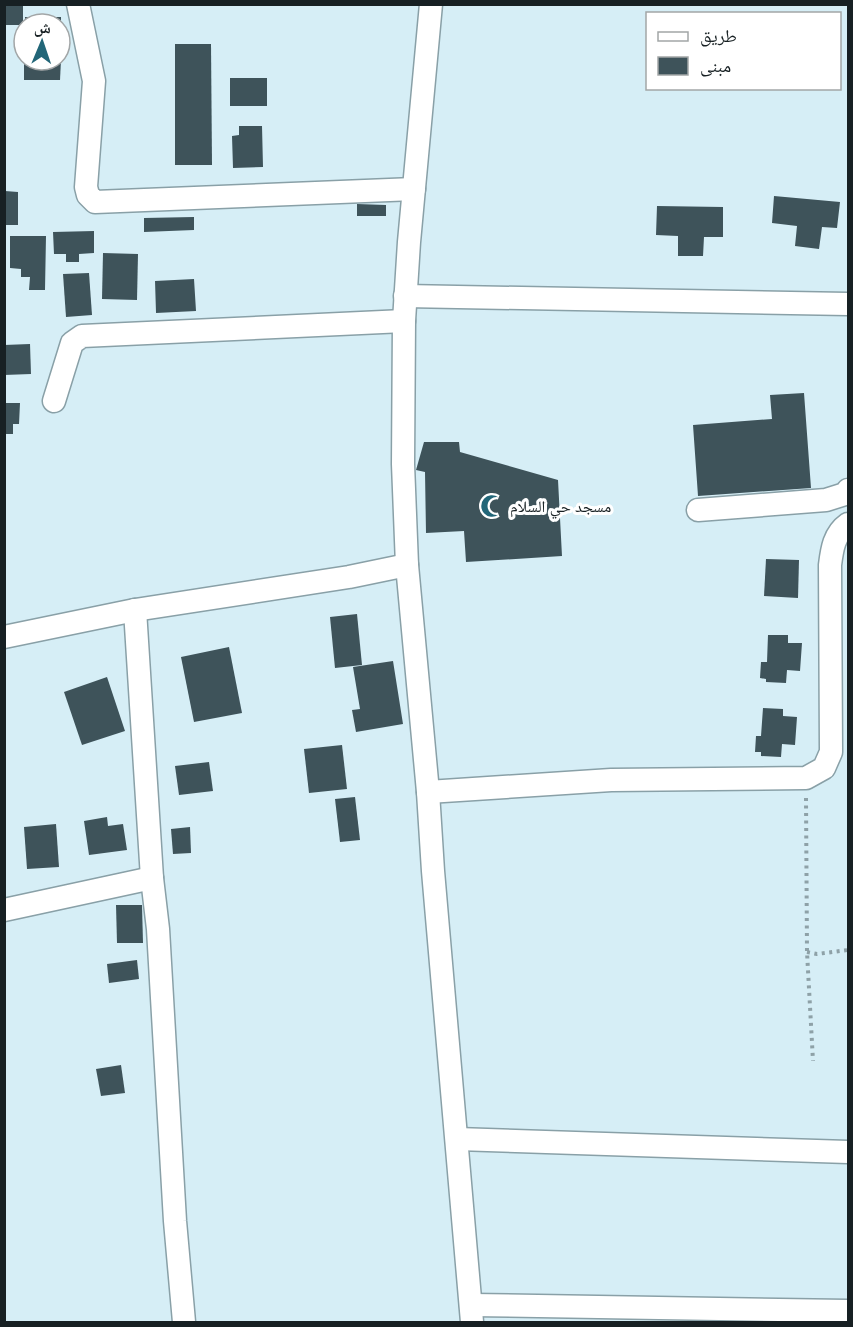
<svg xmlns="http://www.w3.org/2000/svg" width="853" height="1327" viewBox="0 0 853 1327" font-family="'PT Sans','Noto Naskh Arabic',sans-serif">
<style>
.building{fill:#3e535a}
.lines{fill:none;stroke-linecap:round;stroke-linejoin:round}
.minor-casing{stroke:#89a0a7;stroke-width:25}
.path{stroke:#8ea1a7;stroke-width:4;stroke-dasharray:3 4.5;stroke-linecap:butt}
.minor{stroke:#fff;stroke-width:22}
.labels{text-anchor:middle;stroke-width:6;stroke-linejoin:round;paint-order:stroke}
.poi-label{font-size:16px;fill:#172023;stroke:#fff;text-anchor:start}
</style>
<rect width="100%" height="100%" fill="#d6eef6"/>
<!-- building -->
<g class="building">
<rect x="4" y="4" width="19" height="21"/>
<rect x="25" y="17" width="36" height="7"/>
<path d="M175,44h36l1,121h-37z"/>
<path d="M24,60h37l-1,20h-36z"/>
<rect x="230" y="78" width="37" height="28"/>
<path d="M239,126h23l1,41 -30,1 -1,-32 7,-1z"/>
<path d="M5,191l13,1v33h-13z"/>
<path d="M774,196l66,6 -3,26 -15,-1 -3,22 -24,-3 2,-20 -25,-3z"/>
<path d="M357,204l29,1v11h-29z"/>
<path d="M657,206l66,1v30h-19l-1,19h-25v-20l-22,-1z"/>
<path d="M194,217v13l-50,2v-14z"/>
<path d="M94,231v22l-15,1v8h-13v-8h-12l-1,-22z"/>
<path d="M10,236h36l-1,54h-16l1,-13h-9v-8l-11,-1z"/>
<path d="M103,253l35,1 -1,46 -35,-1z"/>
<path d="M89,273l3,42 -26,2 -3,-43z"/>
<path d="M194,279l2,32 -40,2 -1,-32z"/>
<path d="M30,344l1,30 -27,1v-30z"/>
<path d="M804,393l7,95 -113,8 -5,-71 79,-6 -2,-24z"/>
<path d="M4,403h16l-1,21h-6v10h-9z"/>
<path d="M424,442h35l1,10 98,28 4,76 -96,6 -2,-31 -38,2 -1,-61 -9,-2z"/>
<path d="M766,559l33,1 -1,38 -34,-2z"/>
<path d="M357,614l5,51 -27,3 -5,-51z"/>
<path d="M768,635h20v8h14l-2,28 -13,-1 -1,13 -20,-1v-3l-6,-1 1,-16h6z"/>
<path d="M229,647l13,66 -48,9 -13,-65z"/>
<path d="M393,661l10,63 -47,8 -4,-22 8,-1 -7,-42z"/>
<path d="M107,677l18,54 -43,14 -18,-53z"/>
<path d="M763,708l20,1v7l14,1 -2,28 -13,-1 -1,13 -20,-1v-4h-6l1,-16h5z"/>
<path d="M342,745l5,44 -38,4 -5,-44z"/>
<path d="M209,762l4,29 -34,4 -4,-29z"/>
<path d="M355,797l5,43 -20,2 -5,-43z"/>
<path d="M107,817l1,9 15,-2 4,26 -38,5 -5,-34z"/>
<path d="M56,824l3,43 -32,2 -3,-42z"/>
<path d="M190,827l1,26 -18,1 -2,-25z"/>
<path d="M116,905h26l1,38h-26z"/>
<path d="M137,960l2,19 -30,4 -2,-19z"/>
<path d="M121,1065l4,28 -24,3 -5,-27z"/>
</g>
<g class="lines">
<!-- minor casing -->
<g class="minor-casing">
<g id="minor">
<path d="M78,4l16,77 -8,106 2,8 7,7 319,-13"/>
<path d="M431,4l-22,238 -5,79 -1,143 4,101 21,227 5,79 39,451"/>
<path d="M405,296l443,8"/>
<path d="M54,401l18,-58 10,-7 322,-15"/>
<path d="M698,510l128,-10 19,-6 3,-4"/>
<path d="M135,610l17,268 6,51 17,292 9,101"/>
<path d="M4,637l131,-27 214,-33 58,-12"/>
<path d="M428,792l183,-12 195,-2 18,-10 7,-16 -1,-187c2,-16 4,-31 18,-41"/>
<path d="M4,910l148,-32"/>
<path d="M457,1139l391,13"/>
<path d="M471,1305l377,6"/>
</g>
</g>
<!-- path -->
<g class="path">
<path d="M806,798l1,154 6,109"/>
<path d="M807,952l10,2 31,-4"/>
</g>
<!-- minor -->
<use href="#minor" class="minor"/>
</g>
<!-- icons -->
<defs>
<g id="mosque-bare" transform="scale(1.8)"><path d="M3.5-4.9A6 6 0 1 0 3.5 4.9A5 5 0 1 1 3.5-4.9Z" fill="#226678" stroke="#fff" stroke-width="2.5" paint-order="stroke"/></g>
</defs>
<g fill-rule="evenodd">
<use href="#mosque-bare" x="492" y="506"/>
</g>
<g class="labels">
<!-- poi labels -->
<g class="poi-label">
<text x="510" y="512">مسجد حي السلام</text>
</g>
</g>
<!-- border -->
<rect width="853" height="1327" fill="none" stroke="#172023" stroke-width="12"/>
<!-- legend -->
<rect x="646" y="12" width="195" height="78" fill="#ffffff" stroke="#a2a6a7" stroke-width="1.5"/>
<rect x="658" y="32" width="30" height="9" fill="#ffffff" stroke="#a2a6a7" stroke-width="1.5"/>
<text x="700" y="42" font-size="18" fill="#172023">طريق</text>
<rect x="658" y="57" width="30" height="18" fill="#3e535a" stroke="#a2a6a7" stroke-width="1.5"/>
<text x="700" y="72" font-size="18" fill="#172023">مبنى</text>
<!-- north arrow -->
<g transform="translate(42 42) rotate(2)"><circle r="28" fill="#ffffff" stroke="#a2a6a7" stroke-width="1.5"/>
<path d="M0-4.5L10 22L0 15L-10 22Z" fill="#226678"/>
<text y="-9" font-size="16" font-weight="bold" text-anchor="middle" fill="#172023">ش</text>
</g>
</svg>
